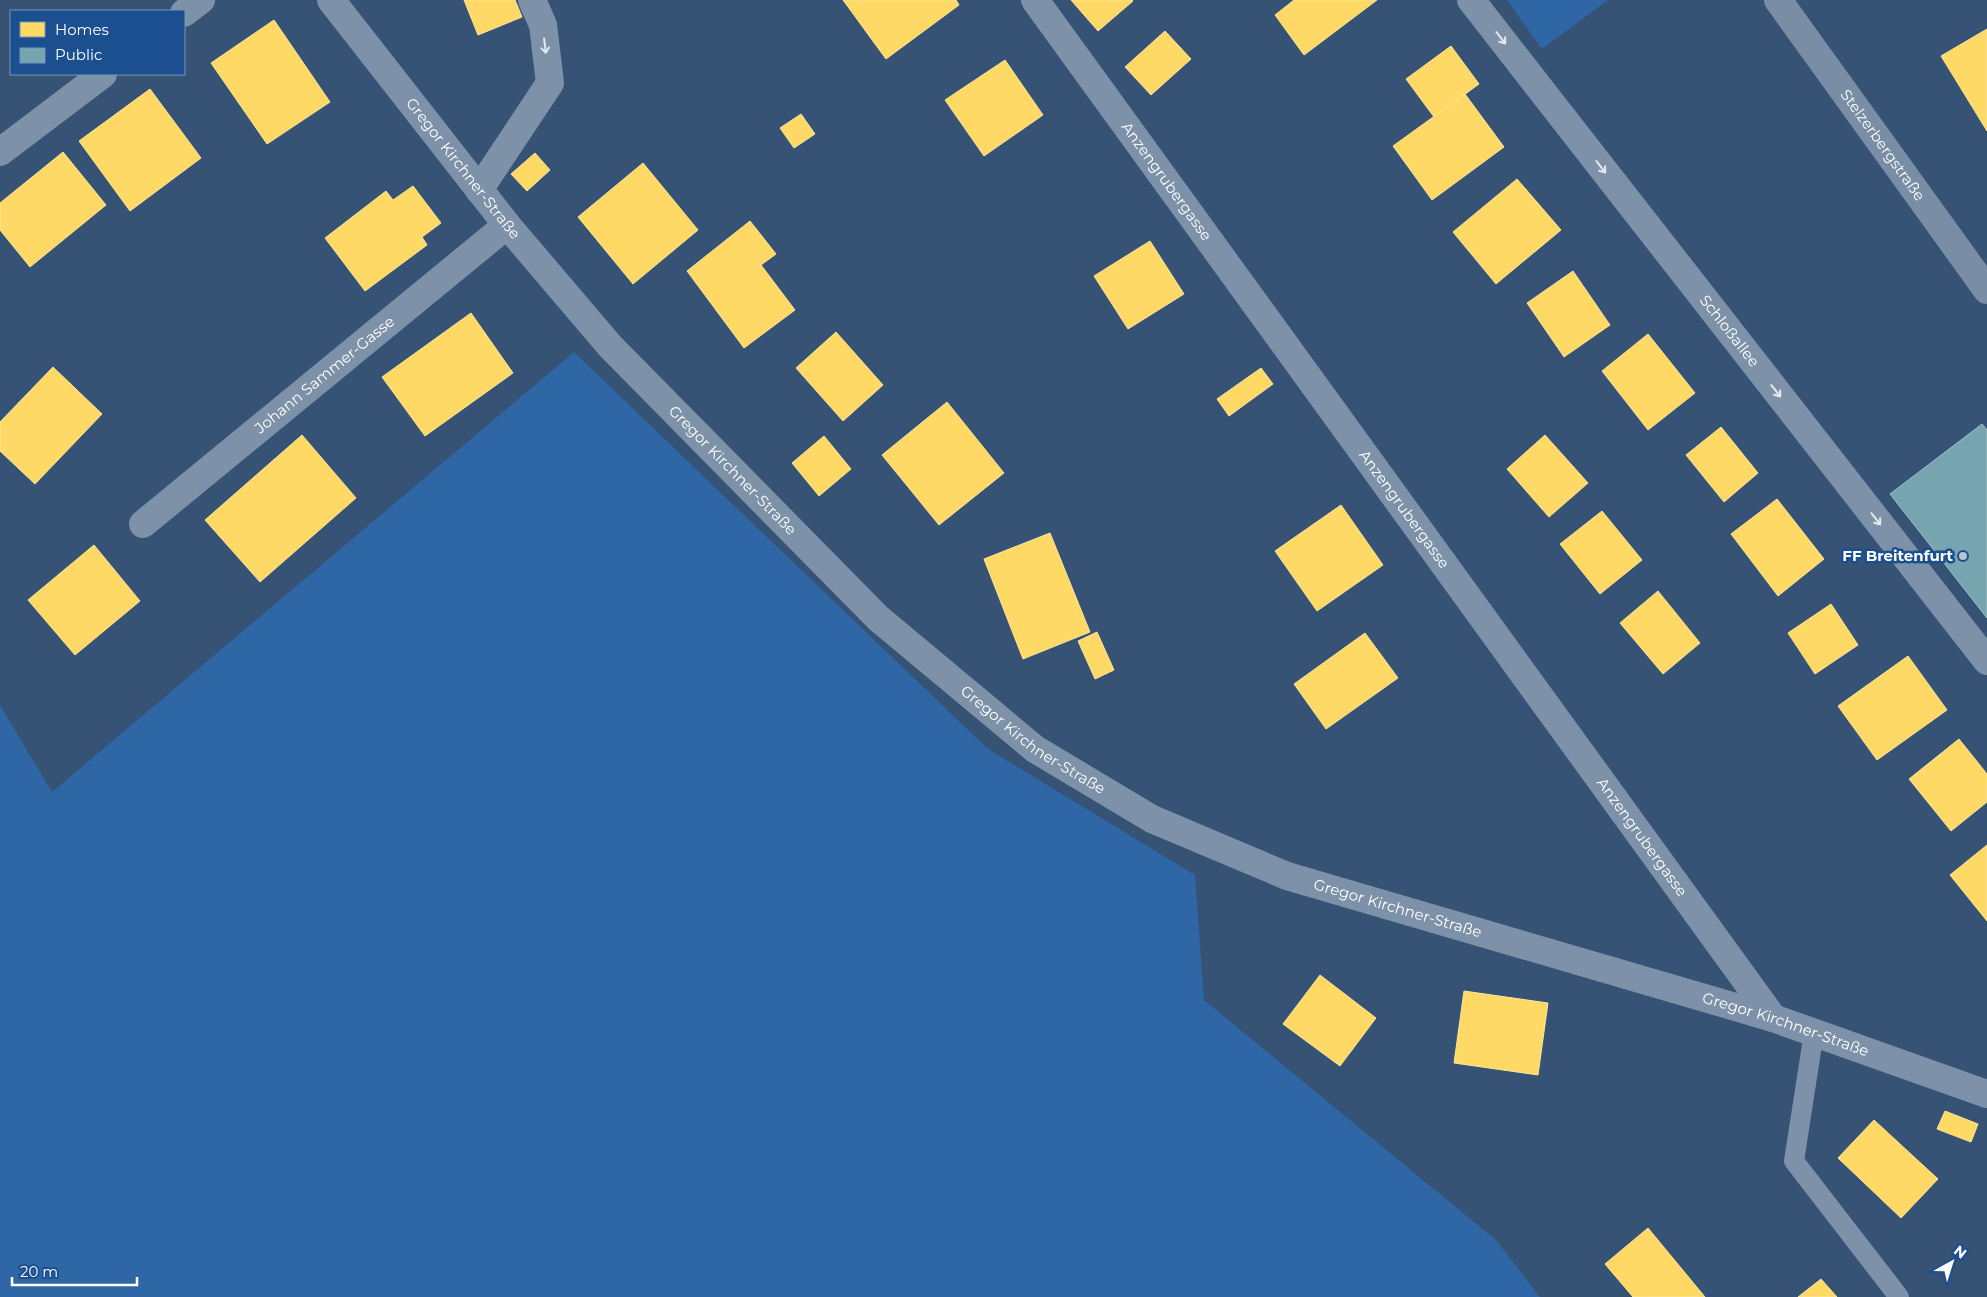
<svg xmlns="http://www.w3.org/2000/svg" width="1987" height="1297" viewBox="0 0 1987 1297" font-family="Montserrat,sans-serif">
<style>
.green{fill:#2f66a5}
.homes{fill:#ffd966;stroke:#ffe494}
.public{fill:#76a5af;stroke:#9fc0c7}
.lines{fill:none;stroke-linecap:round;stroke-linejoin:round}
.service{stroke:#7d92a8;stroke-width:20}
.minor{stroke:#7d92a8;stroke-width:28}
.tertiary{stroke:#7d92a8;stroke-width:28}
.secondary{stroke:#798da4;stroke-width:28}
.oneway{stroke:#e5e9ee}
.poi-dot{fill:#b9c2ce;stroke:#1b4f8f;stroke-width:2}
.labels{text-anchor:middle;stroke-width:5;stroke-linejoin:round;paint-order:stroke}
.street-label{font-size:15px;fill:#fff;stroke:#1b4f8f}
.poi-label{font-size:15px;font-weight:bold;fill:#fff;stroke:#1b4f8f;text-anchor:end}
</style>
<rect width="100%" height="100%" fill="#365274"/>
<!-- green -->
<g class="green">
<path d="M1507,0h101l-66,49z"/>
<path d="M574,352l414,397 207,126 9,125 292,240 44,57h-1540v-592l52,87z"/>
</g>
<!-- homes -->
<g class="homes">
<path d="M464,0h51l7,17 -44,18z"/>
<path d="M843,0h113l3,5 -73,54z"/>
<path d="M1071,0h61l1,1 -35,30z"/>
<path d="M1294,0h83l-73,55 -29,-40z"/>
<path d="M274,20l56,82 -63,42 -56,-81z"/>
<path d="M1987,29v102l-46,-75z"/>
<path d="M1165,31l26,28 -40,36 -26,-28z"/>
<path d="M1451,46l28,38 -45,33 -28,-38z"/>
<path d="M1005,60l38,55 -59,41 -39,-56z"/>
<path d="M150,89l51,69 -71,53 -51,-70z"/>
<path d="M1465,94l39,53 -72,53 -39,-54z"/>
<path d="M801,114l14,20 -21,14 -14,-20z"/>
<path d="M63,152l43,53 -76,62 -30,-37v-27z"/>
<path d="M535,153l15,17 -23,21 -16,-17z"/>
<path d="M643,163l55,67 -65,54 -55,-67z"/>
<path d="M1517,179l44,51 -65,54 -43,-52z"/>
<path d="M413,186l28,37 -19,14 5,8 -62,46 -40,-53 61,-47 7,9z"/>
<path d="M750,221l26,33 -15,11 34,45 -51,38 -57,-77z"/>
<path d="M1150,241l34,53 -56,35 -34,-53z"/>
<path d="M1573,271l37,54 -46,32 -37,-54z"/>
<path d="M471,313l42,60 -88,63 -43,-59z"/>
<path d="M836,332l47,53 -40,36 -47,-53z"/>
<path d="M1648,334l47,59 -47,37 -46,-59z"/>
<path d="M53,367l49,47 -67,70 -35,-33v-29z"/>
<path d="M1261,368l12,16 -44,32 -12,-17z"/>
<path d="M947,402l57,71 -65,52 -57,-70z"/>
<path d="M1721,427l37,46 -34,29 -38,-47z"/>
<path d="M302,435l54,63 -96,84 -55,-62z"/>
<path d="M1545,435l43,48 -39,34 -42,-48z"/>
<path d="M824,436l27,33 -32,27 -27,-33z"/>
<path d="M1777,499l47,60 -46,37 -47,-62z"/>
<path d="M1341,505l42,60 -66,46 -42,-60z"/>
<path d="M1602,511l40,49 -42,34 -40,-50z"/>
<path d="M1050,533l40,99 -67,27 -39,-100z"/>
<path d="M94,545l46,56 -65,54 -47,-55z"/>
<path d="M1658,591l42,52 -37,31 -43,-51z"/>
<path d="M1831,604l27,41 -43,29 -27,-41z"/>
<path d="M1097,632l17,38 -19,9 -17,-38z"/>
<path d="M1365,633l33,45 -72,51 -32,-45z"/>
<path d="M1908,656l39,54 -70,50 -39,-54z"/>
<path d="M1959,739l28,35v28l-36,29 -42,-52z"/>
<path d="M1987,845v76l-37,-46z"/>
<path d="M1320,975l56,43 -36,48 -57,-42z"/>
<path d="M1464,991l84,12 -10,72 -84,-12z"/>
<path d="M1945,1111l33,13 -7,18 -34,-13z"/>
<path d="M1874,1120l64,59 -37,39 -63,-60z"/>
<path d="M1648,1228l57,69h-72l-28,-33z"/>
<path d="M1821,1279l16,18h-39z"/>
</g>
<!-- public -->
<path class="public" d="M1982,424l5,6v188l-97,-124z"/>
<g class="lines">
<!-- service -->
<path class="service" d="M1814,1032l-20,129 105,136"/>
<!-- minor -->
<g class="minor">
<path id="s1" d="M1035,0l738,1018"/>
<path id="s2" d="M1471,0l516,661"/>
<path d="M184,13l17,-13"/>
<path d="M0,152l103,-78"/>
<path d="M479,190l71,-107 -7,-58 -11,-25"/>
<path id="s3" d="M143,524l364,-299"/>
</g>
<!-- tertiary -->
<path class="tertiary" id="s4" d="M331,0l176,225 103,121 268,272 157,131 117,70 135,57 486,142 214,76"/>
<!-- secondary -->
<path class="secondary" id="s5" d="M1778,0l209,290"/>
</g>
<!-- one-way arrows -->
<defs><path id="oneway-shaft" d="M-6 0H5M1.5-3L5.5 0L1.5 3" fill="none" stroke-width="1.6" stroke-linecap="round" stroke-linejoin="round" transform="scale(1.25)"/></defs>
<g class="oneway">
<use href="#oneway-shaft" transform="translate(1501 38) rotate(52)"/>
<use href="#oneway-shaft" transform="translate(545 46) rotate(83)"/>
<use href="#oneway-shaft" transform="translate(1601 167) rotate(52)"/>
<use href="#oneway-shaft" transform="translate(1776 391) rotate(52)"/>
<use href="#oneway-shaft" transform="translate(1876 519) rotate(52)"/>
</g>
<!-- markers -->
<circle class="poi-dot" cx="1963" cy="556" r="5"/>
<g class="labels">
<!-- street labels -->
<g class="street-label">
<text dy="5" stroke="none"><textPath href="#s5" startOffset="179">Stelzerbergstraße</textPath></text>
<text dy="5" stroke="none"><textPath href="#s4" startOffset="214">Gregor Kirchner-Straße</textPath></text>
<text dy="5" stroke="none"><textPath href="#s1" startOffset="224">Anzengrubergasse</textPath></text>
<text dy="5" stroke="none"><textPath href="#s2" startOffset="420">Schloßallee</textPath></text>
<text dy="5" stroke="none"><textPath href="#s3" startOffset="235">Johann Sammer-Gasse</textPath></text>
<text dy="5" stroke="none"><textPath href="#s4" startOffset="619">Gregor Kirchner-Straße</textPath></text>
<text dy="5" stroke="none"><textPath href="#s1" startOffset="629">Anzengrubergasse</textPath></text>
<text dy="5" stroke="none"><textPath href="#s4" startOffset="1024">Gregor Kirchner-Straße</textPath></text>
<text dy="5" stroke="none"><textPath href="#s1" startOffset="1034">Anzengrubergasse</textPath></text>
<text dy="5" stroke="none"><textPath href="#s4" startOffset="1429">Gregor Kirchner-Straße</textPath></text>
<text dy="5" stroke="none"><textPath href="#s4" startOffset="1834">Gregor Kirchner-Straße</textPath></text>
</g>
<!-- poi labels -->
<g class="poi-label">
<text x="1953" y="561">FF Breitenfurt</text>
</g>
</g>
<!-- legend -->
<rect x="10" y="10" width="175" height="65" fill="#1b4f8f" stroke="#7695bc"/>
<rect x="20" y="22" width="25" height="15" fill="#ffd966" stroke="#7695bc"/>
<text x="55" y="35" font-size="15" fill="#ffffff">Homes</text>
<rect x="20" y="48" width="25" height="15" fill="#76a5af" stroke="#7695bc"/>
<text x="55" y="60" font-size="15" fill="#ffffff">Public</text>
<!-- north arrow -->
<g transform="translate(1952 1262) rotate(39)" stroke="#1b4f8f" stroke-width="4" paint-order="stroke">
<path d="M0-4L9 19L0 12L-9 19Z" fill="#ffffff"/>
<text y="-8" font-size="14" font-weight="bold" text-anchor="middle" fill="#ffffff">N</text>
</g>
<!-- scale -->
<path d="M12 1277v8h125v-8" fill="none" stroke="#ffffff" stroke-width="2.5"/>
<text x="20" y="1277" font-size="15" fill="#ffffff" stroke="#1b4f8f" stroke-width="4" paint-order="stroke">20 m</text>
</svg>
